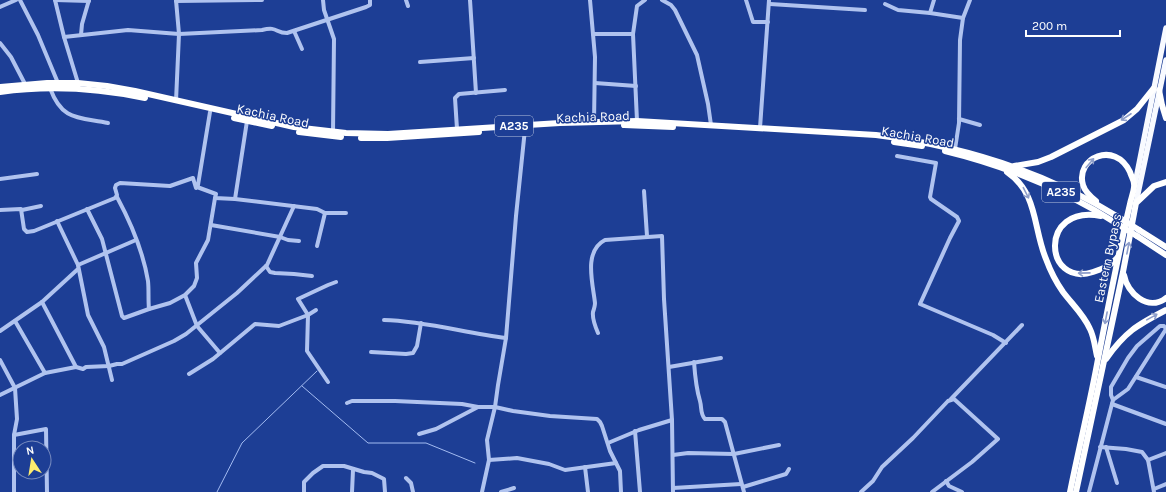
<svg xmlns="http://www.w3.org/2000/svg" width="1166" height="492" viewBox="0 0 1166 492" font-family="Karla,sans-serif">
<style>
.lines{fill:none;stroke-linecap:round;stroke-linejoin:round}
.stream{stroke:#a3bbf1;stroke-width:1}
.minor{stroke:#b0c3ef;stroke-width:4}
.major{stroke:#f8faff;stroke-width:5.5}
.highway{stroke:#fff;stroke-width:6}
.highway-bridge{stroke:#fff;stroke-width:6}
.oneway{stroke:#8e9eca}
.labels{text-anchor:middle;stroke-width:3;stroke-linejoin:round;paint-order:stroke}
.shield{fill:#1d3e95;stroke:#bbc5df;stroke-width:1}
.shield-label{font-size:12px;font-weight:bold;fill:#fff}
.street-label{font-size:13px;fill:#fff;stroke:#1d3e95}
</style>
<rect width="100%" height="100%" fill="#1d3e95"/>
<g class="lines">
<!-- stream -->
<g class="stream">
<path d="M302,386l66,57h58l49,20"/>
<path d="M217,492l25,-49 75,-72"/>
</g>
<!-- minor -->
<g class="minor">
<path d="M20,0l18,35 20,48"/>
<path d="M55,0l9,37 14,46"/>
<path d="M55,0l34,1"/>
<path d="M176,0l3,34 -3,67"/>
<path d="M323,0l1,10 10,29 -1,93"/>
<path d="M406,0l2,6"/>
<path d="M470,0l6,93"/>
<path d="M590,0l5,57 -1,65"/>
<path d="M662,0l9,5 4,5 22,45 11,49 3,21"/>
<path d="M746,0l7,22h15"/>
<path d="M934,0l-4,13 33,5"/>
<path d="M176,1l86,-1"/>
<path d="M770,4l95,6"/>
<path d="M885,4l13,6 32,3"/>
<path d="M0,7l16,-7"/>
<path d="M294,31l8,18"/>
<path d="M593,34h40"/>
<path d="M81,35l1,-11 7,-24"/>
<path d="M64,37l64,-7 51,4 83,-4c16,-4 13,3 25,3l79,-26 4,-2v-5"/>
<path d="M0,43l11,14 14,27"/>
<path d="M420,62l54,-4"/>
<path d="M595,83l41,3"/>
<path d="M50,88c12,33 28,29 58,35"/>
<path d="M959,119l21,6"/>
<path d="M637,121l-4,-87 4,-28 8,-6"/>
<path d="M760,128l9,-128"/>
<path d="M457,129l-2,-31 4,-4 46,-4"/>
<path d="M955,149l4,-26 1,-83 3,-22 7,-18"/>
<path d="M897,156l39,7 -6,34 1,2 26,18 2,4 -9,17 -30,66 73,31 13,8"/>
<path d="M0,179l37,-5"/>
<path d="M197,187l19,7 -1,4 20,1 82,10 8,4h21"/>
<path d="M644,191l3,45"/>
<path d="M117,197c14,26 26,54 31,84 1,9 0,19 1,28"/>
<path d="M235,199l12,-78"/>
<path d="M87,209l15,30 20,77 2,2 25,-9 21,-6 15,-8 9,-9 3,-8 -1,-15 12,-23 7,-42"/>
<path d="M0,210l21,-1 3,20 3,3 7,-1 81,-33 2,-3 -2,-7 1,-3 4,-2 50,3 23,-8 3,10 2,-3 12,-73"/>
<path d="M22,210l19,-4"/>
<path d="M57,221l21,44 10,50 16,32 8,33"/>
<path d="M211,225l69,12 8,3 11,1"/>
<path d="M317,246l8,-33"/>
<path d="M78,265l58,-25"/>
<path d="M266,266l4,6 5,1 19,1 18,2"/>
<path d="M185,295l12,31 23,27"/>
<path d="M42,302l34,65 7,2 3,-2 23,-1 8,-2h5l52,-23 12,-7 51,-41 30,-28 27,-59"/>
<path d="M316,310l-8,5 -1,36 21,31"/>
<path d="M384,320c41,1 81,13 122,18"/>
<path d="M15,321l30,52"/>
<path d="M0,331l42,-29 36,-33"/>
<path d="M598,333c-3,-7 -6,-14 -5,-21 1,-3 2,-6 2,-9 -2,-19 -12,-52 10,-63l57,-4 2,63 8,121 1,72"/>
<path d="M371,352l35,2 7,-1 4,-7 4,-23"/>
<path d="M0,360l15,28 2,31 -3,16v57"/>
<path d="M694,362c1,14 2,26 6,39 2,7 0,13 5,18h17l3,3 19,70"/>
<path d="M669,367l52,-9"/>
<path d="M189,374l24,-15 42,-35 24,2 29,-11 -10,-16 30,-14 8,-3"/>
<path d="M1136,377l30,10"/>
<path d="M0,395l45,-22 31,-6"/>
<path d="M951,399l71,-74"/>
<path d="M1113,400l15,-11 38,-60"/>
<path d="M347,403l5,-2h43l67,3 16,3h17l18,4 37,5 47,3 3,3 2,4 8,25 10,20 1,21"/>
<path d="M1112,404l54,20"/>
<path d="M635,431l5,61"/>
<path d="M419,434l17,-5 42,-22"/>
<path d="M14,435l32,-6 1,63"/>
<path d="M608,443l31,-13 33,-10"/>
<path d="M1100,447l26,2 16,3 6,8 6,32"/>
<path d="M1106,447l11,36"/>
<path d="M673,455l15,-2 46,1 45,-9"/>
<path d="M489,460l28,-2 32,6 16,6 51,-7"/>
<path d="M1148,460l18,-7"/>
<path d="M585,467l3,25"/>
<path d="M406,478l5,5 2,9"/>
<path d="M946,481l3,5 13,6"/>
<path d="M743,487l43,-13 3,-5"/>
<path d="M673,488l68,-4"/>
<path d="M1154,489l12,-5"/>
<path d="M304,492v-10l9,-9 10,-7h21l20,6 8,1 12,6 1,13"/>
<path d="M352,492l1,-22"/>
<path d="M482,492l7,-32 -2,-20 8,-33 3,-22 8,-47 10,-122 9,-87"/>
<path d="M501,492l13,-4"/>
<path d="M861,492l12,-11 9,-14 31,-29 35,-37 6,-2 44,40 -26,23 -40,30"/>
<path d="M1089,492l24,-92 -2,-5v-8l17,-29 9,-12 23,-20h4l2,3"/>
</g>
<!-- major -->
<g class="major">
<path d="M1135,184l31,-156"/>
<path d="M1136,203l30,-143"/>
</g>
<!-- highway -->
<g class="highway">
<path d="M0,87l47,-4h31l29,3 28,5 159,36 52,6 42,1 172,-11 77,-2 239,14c87,11 170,37 244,83"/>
<path d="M1159,90l3,15 4,13"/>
<path d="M0,92c49,-7 97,-4 145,6"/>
<path d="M234,118l38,8"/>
<path d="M624,125l49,2"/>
<path d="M299,132l42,5"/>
<path d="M361,138h26l92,-6"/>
<path d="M894,142l28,4"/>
<path d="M945,151c62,15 120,39 174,74"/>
<path d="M1014,166l24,-4 13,-5 73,-37 13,-11 16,-20"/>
<path d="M1007,172c31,21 26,56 39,87 4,11 10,23 17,33 9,12 21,23 27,37 4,8 5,18 7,27"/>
<path d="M1101,216c-63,-12 -57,72 -8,56 9,-3 18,-6 24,-14"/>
<path d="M1139,230l27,17"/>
<path d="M1137,236l29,19"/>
<path d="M1124,275c3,18 24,37 42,23"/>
<path d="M1106,359c19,-27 31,-34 60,-49"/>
<path d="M1070,492c9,-45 20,-89 28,-133 10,-52 20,-104 32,-155 1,-6 5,-15 4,-20 0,-4 -3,-8 -4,-12 -15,-32 -55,-14 -47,13 2,7 8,12 13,16"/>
<path d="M1076,492l47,-220 13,-69 18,-17 12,-4"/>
</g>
<!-- highway-bridge -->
<g class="highway-bridge">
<path d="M1120,218l19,12"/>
<path d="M1119,225l18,11"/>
</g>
</g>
<!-- one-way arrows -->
<defs><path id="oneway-shaft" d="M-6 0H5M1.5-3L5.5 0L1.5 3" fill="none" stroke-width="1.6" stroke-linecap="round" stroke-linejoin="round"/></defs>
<g class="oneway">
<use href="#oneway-shaft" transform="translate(1126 117) rotate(147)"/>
<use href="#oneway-shaft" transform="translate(1090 163) rotate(-50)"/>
<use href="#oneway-shaft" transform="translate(1026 193) rotate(63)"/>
<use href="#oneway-shaft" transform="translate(1128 248) rotate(-79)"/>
<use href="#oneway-shaft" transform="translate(1084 273) rotate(179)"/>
<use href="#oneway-shaft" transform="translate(1152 317) rotate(-29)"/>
<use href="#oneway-shaft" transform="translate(1106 318) rotate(101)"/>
</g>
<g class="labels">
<!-- shield labels -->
<g class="shield">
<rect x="495" y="116" width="38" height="20" rx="3"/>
<rect x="1042" y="182" width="38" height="20" rx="3"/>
</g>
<g class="shield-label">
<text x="514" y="130">A235</text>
<text x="1061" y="196">A235</text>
</g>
<!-- street labels -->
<g class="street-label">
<text transform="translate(273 115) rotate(12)" y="5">Kachia Road</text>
<text transform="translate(593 116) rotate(-2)" y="5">Kachia Road</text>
<text transform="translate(918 136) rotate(10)" y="5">Kachia Road</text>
<text transform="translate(1107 258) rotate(-78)" y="5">Eastern Bypass</text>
</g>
</g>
<!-- north arrow -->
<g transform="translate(32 460) rotate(348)"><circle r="19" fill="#1d3e95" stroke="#778bbf"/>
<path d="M0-3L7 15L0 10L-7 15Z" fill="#feec6f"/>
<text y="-6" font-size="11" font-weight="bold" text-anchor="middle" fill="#ffffff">N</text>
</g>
<!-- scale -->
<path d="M1026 30v6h94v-6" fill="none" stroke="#ffffff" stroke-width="2"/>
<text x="1032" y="30" font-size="12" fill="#ffffff" stroke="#1d3e95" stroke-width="3" paint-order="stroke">200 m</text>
</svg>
